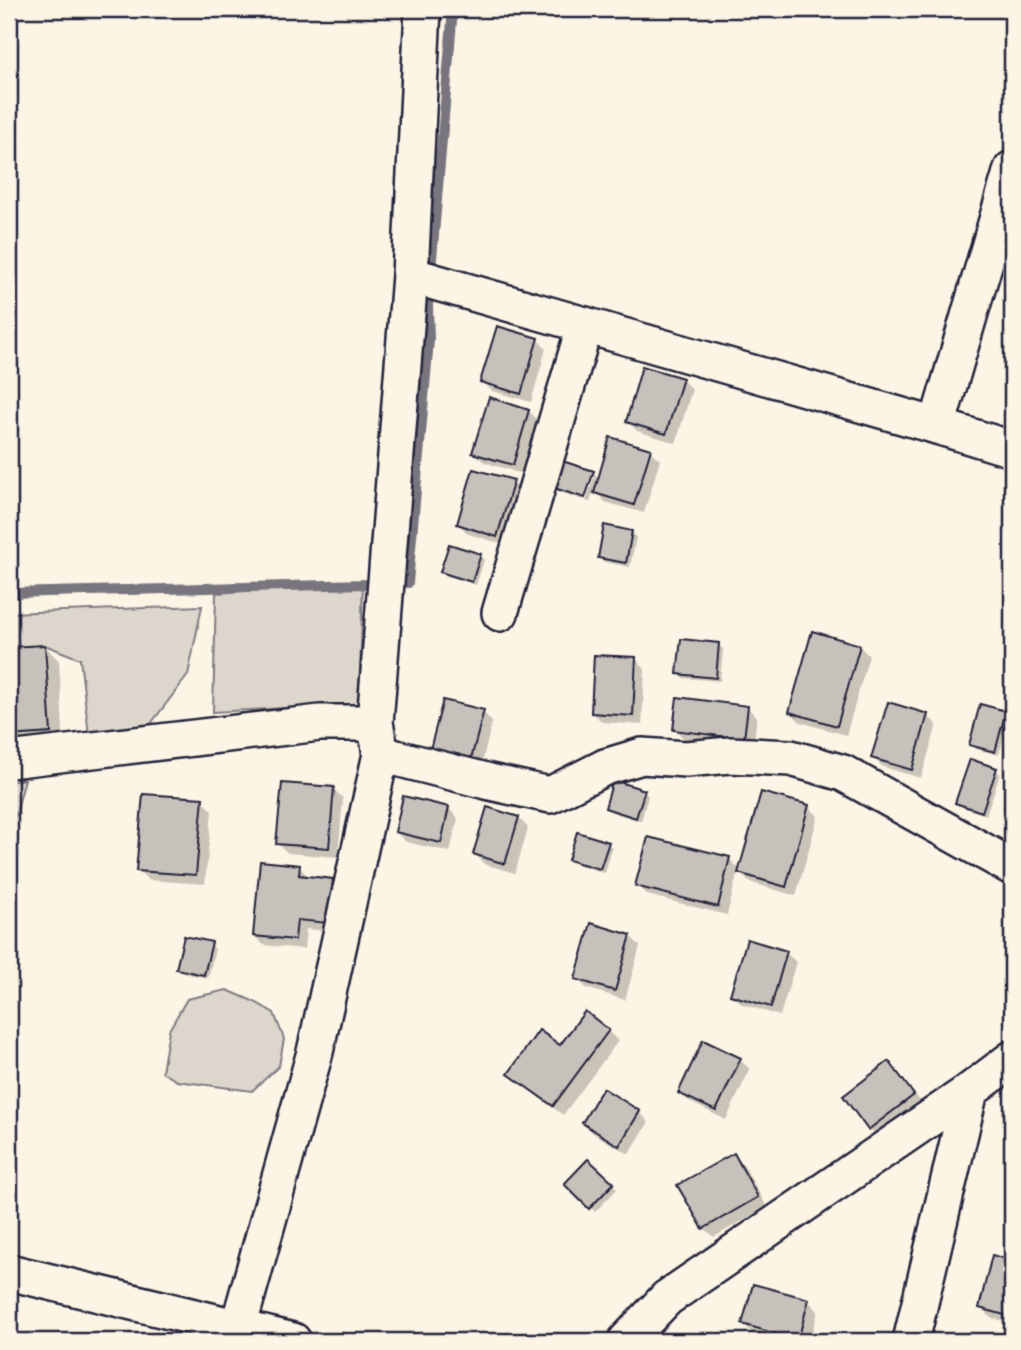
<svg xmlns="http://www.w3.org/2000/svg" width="1021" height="1350" viewBox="0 0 1021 1350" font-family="Mynerve,sans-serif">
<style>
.green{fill:#dcd6cc;stroke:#7f7c84;stroke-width:2}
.shadow{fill:#0003}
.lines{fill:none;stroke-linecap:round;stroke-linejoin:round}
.stream{stroke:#78757e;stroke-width:10}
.building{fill:#c6c1bb;stroke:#22223b;stroke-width:2}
.minor-casing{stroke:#22223b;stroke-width:40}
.minor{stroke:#fcf5e5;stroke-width:35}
</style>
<rect width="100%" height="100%" fill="#fcf5e5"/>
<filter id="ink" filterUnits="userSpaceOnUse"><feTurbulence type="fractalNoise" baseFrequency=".0143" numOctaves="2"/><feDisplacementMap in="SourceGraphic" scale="14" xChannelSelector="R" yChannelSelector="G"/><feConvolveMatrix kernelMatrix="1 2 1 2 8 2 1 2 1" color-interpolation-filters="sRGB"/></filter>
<g filter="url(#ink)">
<!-- green -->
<g class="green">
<path d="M363,583l-4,121 -146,8 3,-119z"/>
<path d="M202,606l-14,69 -42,55 -57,5 -9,-76 -35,-14 -36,4v-36z"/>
<path d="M25,779l-16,61v-58z"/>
<path d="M227,990l28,12 19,11 10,26 -5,27 -27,25 -75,-10 -15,-9 7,-42 18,-31z"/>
</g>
<!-- shadow -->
<g class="shadow">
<path d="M537,339l9,10 -15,53 -39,-11 -10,-10z"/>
<path d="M682,380l10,9 -16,54 -39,-12 -9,-9z"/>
<path d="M529,411l9,10 -16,53 -38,-12 -10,-9z"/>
<path d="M650,451l10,9 -16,53 -39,-11 -11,-12 -4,12 -4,-1 9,-27 5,5z"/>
<path d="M564,463l30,9h-2l-9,28 -23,-8 -4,-4z"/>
<path d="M513,482l9,10 -15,53 -39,-11 -9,-10z"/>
<path d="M632,532l4,5 -6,30 -26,-5 -4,-5z"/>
<path d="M480,556l4,4 -8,25 -29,-9 -5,-5z"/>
<path d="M718,645l5,4 -3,32 -37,-3 -4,-5z"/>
<path d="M45,646l14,15 5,86 -55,4v-102z"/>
<path d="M859,646l10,10 -23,79 -46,-13 -9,-10z"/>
<path d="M636,659l9,10 -3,56 -40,-3 -10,-10z"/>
<path d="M889,704l39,12 9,9 -16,53 -38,-11 -10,-9z"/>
<path d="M747,707l10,10 -4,31 -69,-9 -9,-10z"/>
<path d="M483,712l9,10 -13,53 -39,-9z"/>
<path d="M1005,712l4,5 -10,38 -23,-6 -5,-4z"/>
<path d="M996,769l4,5 -14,41 -24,-8 -5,-5z"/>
<path d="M333,789l10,9 -5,59 -50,-4 -10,-9z"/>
<path d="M644,792l4,4 -7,25 -30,-9 -5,-5z"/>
<path d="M202,800l10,10 -7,74 -57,-4 -10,-10z"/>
<path d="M808,806l10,10 -22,80 -47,-14 -11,-11 -11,44 -80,-20 -10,-9 92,-27 11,11z"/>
<path d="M448,808l10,10 -8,34 -44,-10 -10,-10z"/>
<path d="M519,818l9,10 -13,45 -31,-9 -9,-10z"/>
<path d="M1012,830v15l-4,-4z"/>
<path d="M608,844l4,4 -7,25 -30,-9 -5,-5z"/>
<path d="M299,867l10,10 23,4 10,9 -5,42 -31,-3 -2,20 -40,-4 -10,-9z"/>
<path d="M630,936l10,10 -15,54 -39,-12 -9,-10z"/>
<path d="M211,944l4,5 -7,29 -25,-5 -5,-5z"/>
<path d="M786,953l10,9 -16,54 -38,-12 -10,-9z"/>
<path d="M608,1031l10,10 -55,74 -43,-32 -9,-10 49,-26z"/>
<path d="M740,1060l10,9 -24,51 -36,-18 -10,-9z"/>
<path d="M889,1063l10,10 24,32 -44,33 -10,-10z"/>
<path d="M604,1090l35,22 10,10 -20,32 -36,-21 -9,-10z"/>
<path d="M9,1147l10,10 -10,50z"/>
<path d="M734,1155l9,9 24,43 -53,30 -10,-9z"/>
<path d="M588,1161l29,28 -22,23 -28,-28z"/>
<path d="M993,1258l19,5v60l-21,-5 -10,-10z"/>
<path d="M808,1301l10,10 -8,30h-29l-28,-7 -9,-10z"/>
</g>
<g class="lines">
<!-- stream -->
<path class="stream" d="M9,593l399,-10 21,-243 -1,-34 25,-297"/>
</g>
<!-- building -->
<g class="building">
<path d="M497,326l41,12 -17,56 -41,-12z"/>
<path d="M642,366l41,12 -17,56 -40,-12z"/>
<path d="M489,397l40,13 -16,55 -41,-12z"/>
<path d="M610,437l41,12 -17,56 -40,-12z"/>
<path d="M562,461l32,10 -9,27 -31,-10z"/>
<path d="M473,469l41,11 -17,57 -40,-13z"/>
<path d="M604,525l28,6 -6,32 -28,-5z"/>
<path d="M449,544l32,10 -9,28 -32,-10z"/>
<path d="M812,631l48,14 -23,81 -48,-14z"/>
<path d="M681,639l38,4 -3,35 -39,-4z"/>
<path d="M45,645l6,88 -42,3v-89z"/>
<path d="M594,655l42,2 -3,59 -42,-3z"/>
<path d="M677,697l71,9 -4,33 -71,-9z"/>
<path d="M443,700l41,10 -15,57 -41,-10z"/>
<path d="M888,702l40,12 -16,56 -41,-12z"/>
<path d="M980,704l26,7 -11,41 -26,-7z"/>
<path d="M970,759l27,9 -15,44 -27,-9z"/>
<path d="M613,780l32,10 -9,28 -31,-10z"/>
<path d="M282,783l52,4 -5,61 -53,-4z"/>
<path d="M761,792l48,13 -23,82 -48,-14z"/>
<path d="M143,794l60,4 -7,77 -60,-4z"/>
<path d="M403,796l46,11 -8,36 -46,-11z"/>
<path d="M487,807l32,10 -14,47 -32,-10z"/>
<path d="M577,832l32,10 -9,27 -32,-9z"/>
<path d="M648,837l82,20 -12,50 -83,-21z"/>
<path d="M260,861l40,4 -1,10 34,4 -5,44 -31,-3 -2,20 -42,-4z"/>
<path d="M591,923l40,12 -16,56 -40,-12z"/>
<path d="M184,936l28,6 -8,33 -28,-6z"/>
<path d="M747,939l40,12 -16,56 -41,-12z"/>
<path d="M585,1011l24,19 -56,76 -45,-32 31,-44 21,15z"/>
<path d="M703,1040l38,18 -25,53 -38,-18z"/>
<path d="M889,1061l25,34 -46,35 -25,-34z"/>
<path d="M603,1088l37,23 -21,35 -37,-23z"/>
<path d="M734,1153l24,44 -55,32 -26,-44z"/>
<path d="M588,1159l26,24 -25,26 -25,-25z"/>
<path d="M992,1255l20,6v56l-33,-9z"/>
<path d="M753,1284l56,15 -11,41 -56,-16z"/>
</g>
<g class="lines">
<!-- minor casing -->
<g class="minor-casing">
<g id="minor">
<path d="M410,275l527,151 75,23"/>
<path d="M937,426l75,-257"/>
<path d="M500,613l85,-288"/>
<path d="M381,754l109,28 60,13 55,-28 37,-11 44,3 44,-4 61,3 52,15 169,94"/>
<path d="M9,760l311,-37h55"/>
<path d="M9,1272l284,69"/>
<path d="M238,1328l77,-276 66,-298 -6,-31 35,-448 13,-266"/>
<path d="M626,1341l41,-43 303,-207 42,-32"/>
<path d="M911,1341l59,-250"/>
</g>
</g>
<!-- minor -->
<use href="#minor" class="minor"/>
</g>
</g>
<!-- margin -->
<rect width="1021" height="1350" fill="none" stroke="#fcf5e5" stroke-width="35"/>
<rect x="18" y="18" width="986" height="1315" fill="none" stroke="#22223b" stroke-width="2.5" filter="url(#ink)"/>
</svg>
